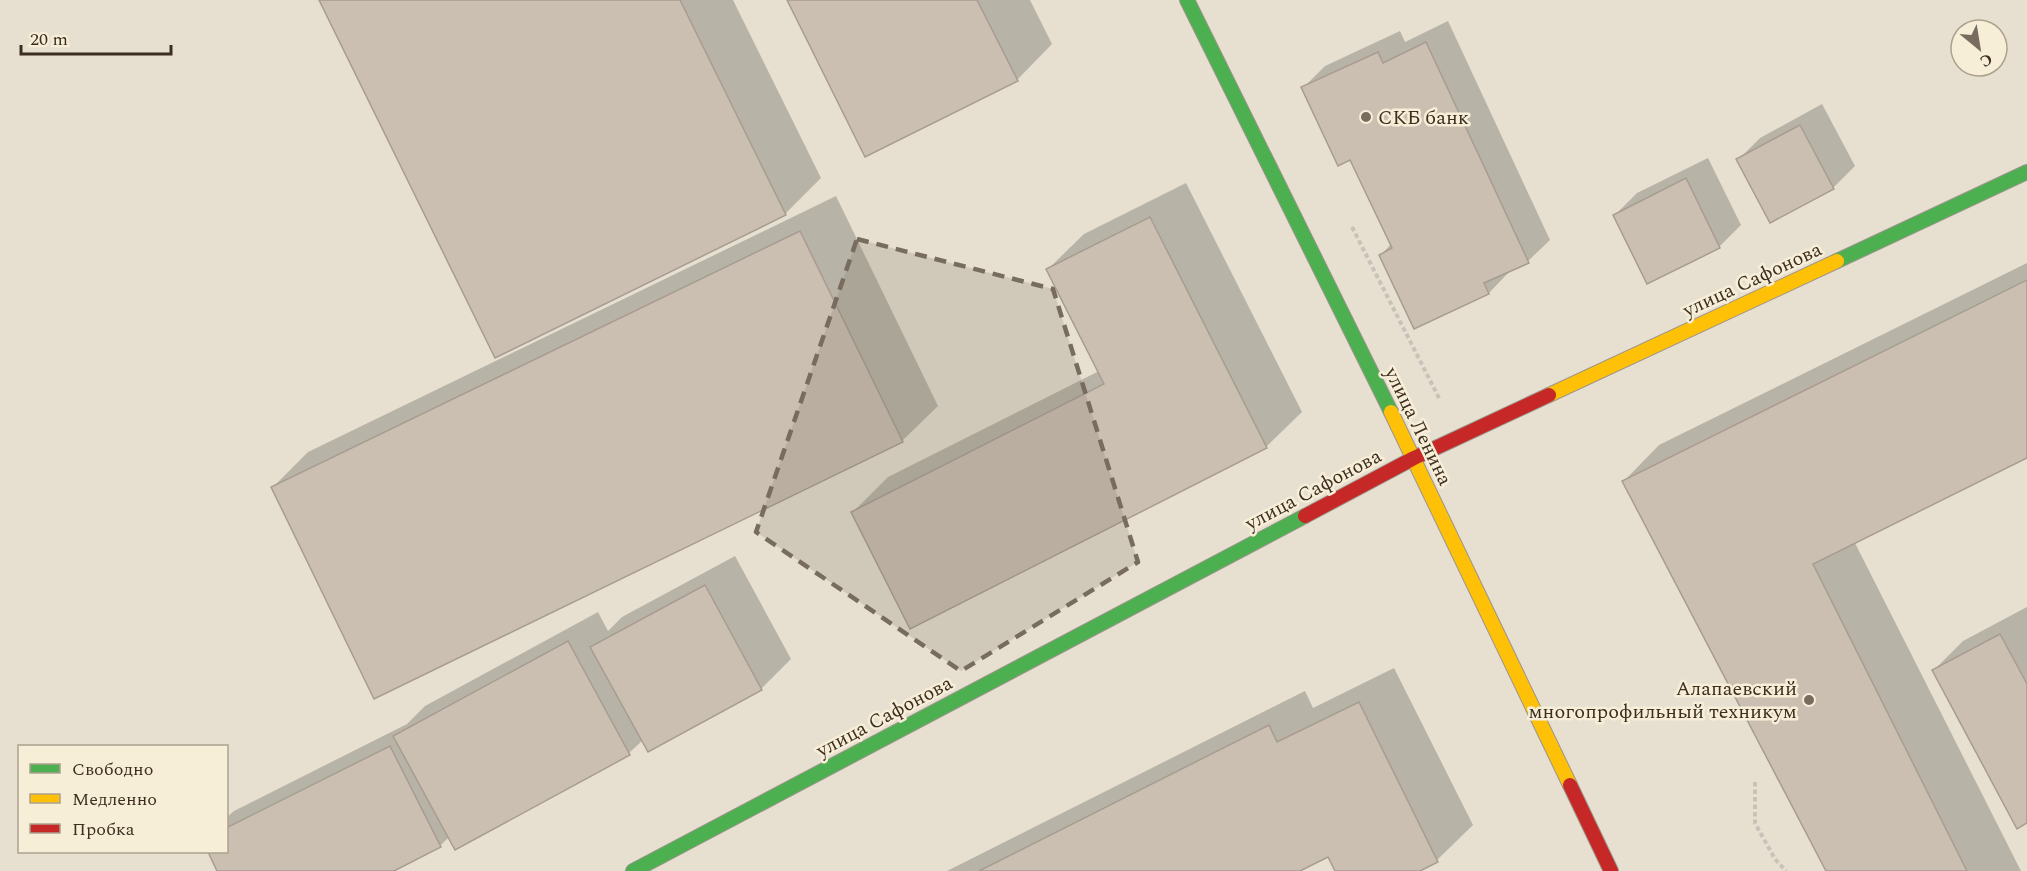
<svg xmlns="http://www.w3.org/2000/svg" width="2027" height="871" viewBox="0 0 2027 871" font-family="Spectral,serif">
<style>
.shadow{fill:#0003}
.building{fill:#cbbfb2;stroke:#a89c90;stroke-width:1.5}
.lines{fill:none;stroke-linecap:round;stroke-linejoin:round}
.fast-casing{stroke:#9c958a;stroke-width:16}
.slow-casing{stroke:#9c958a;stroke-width:16}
.jam-casing{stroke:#9c958a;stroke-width:16}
.path{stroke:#c8c2b9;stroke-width:4;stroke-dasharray:4.5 3;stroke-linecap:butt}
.fast{stroke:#4caf50;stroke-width:14}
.slow{stroke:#ffc107;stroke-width:14}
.jam{stroke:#c62828;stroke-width:14}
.marked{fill:#786c5e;fill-opacity:0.2;stroke:#786c5e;stroke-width:4.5;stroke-dasharray:12 8;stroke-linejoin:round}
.poi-dot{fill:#786c5e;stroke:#f7eed8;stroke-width:2}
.labels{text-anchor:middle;stroke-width:5;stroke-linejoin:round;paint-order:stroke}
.poi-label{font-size:20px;fill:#3d2e20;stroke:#f7eed8;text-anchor:start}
.street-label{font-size:20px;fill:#3d2e20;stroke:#f7eed8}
</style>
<rect width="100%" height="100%" fill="#e7e0d1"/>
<!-- shadow -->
<g class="shadow">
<path d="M320,0h413l88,178 -36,36z"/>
<path d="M788,0h242l22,44 -35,36z"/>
<path d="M1448,21l102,219 -22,21 -18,10 -21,22 -75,34 -33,-72 10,-11 -40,-86 -48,-70 22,-22 75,-35 5,11z"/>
<path d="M1822,104l33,62 -22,22 -95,-28 22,-22z"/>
<path d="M1708,158l33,67 -22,22 -104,-32 22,-22z"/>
<path d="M1186,183l116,229 -36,35 -413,65 35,-35 211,-106 -51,-102 36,-35z"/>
<path d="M836,196l102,210 -36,35 -629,46 35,-35z"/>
<path d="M2027,263v194l-172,86 166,328h-193l-204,-390 35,-36z"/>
<path d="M735,556l56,103 -30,30 -118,51 -14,13 -180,84 -9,9 -50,25h-171l-10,-19h17v-34l8,-7 173,-87 18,-18 173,-94 10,19 14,-14z"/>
<path d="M2027,607v214l-94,-150 30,-30z"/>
<path d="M1394,668l79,157 -36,35 -21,11h-79l-8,-16 -32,16h-350l358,-180 8,17z"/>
</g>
<!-- building -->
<g class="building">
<path d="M319,0h361l106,215 -291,143z"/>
<path d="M787,0h190l41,81 -153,76z"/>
<path d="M1426,42l103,221 -45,20 5,11 -75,35 -35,-74 13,-7 -42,-88 -12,6 -37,-79 77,-35 5,11z"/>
<path d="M1800,125l34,64 -64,34 -34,-64z"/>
<path d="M1686,178l34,70 -73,36 -34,-69z"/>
<path d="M1150,217l117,231 -357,181 -59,-117 253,-128 -58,-115z"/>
<path d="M800,231l103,211 -529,257 -103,-212z"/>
<path d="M2027,280v178l-214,106 154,307h-141l-204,-390z"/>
<path d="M705,585l57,105 -114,62 -58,-105z"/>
<path d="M2000,634l27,50v139l-10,6 -85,-159z"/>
<path d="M568,641l62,114 -175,95 -62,-114z"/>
<path d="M1359,702l79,160 -18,9h-85l-7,-14 -28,14h-321l290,-146 8,17z"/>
<path d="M390,746l51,101 -47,24h-177l-9,-19h18v-24z"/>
</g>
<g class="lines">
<!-- fast casing -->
<g class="fast-casing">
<g id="fast">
<path d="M1187,0l204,412"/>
<path d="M1837,261l190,-89"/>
<path d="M633,871l672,-355"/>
</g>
</g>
<!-- slow casing -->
<g class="slow-casing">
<g id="slow">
<path d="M1549,395l288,-134"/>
<path d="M1391,412l179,373"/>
</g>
</g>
<!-- jam casing -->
<g class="jam-casing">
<g id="jam">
<path d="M1305,516l109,-58 135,-63"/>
<path d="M1570,785l41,86"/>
</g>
</g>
<!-- path -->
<g class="path">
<path d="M1352,227l88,173"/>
<path d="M1755,782v41l20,36 11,12"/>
</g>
<!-- fast -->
<use href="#fast" class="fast"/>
<!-- slow -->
<use href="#slow" class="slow"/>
<!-- jam -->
<use href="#jam" class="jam"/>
</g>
<!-- marked area -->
<path class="marked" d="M857,239l196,50 85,273 -177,109 -205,-139z"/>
<!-- markers -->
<g class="poi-dot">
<circle cx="1366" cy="117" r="6"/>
<circle cx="1809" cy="700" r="6"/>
</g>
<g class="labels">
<!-- poi labels -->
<g class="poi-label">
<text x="1378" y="124">СКБ банк</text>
<text x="1797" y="695" text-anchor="end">Алапаевский<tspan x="1797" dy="23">многопрофильный техникум</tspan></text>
</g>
<!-- street labels -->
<g class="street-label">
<text transform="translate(1752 279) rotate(-25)" y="7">улица Сафонова</text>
<text transform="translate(1419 426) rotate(64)" y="7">улица Ленина</text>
<text transform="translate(1313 489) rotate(-28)" y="7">улица Сафонова</text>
<text transform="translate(884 716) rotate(-28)" y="7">улица Сафонова</text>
</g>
</g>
<!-- legend -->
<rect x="18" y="745" width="210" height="108" fill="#f7eed8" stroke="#ada18e" stroke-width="1.5"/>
<rect x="30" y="764" width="30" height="9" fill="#4caf50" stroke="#ada18e" stroke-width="1.5"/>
<text x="72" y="775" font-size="18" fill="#3d2e20">Свободно</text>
<rect x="30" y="794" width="30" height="9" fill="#ffc107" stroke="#ada18e" stroke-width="1.5"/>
<text x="72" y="805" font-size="18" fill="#3d2e20">Медленно</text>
<rect x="30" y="824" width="30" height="9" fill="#c62828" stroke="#ada18e" stroke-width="1.5"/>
<text x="72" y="835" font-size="18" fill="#3d2e20">Пробка</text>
<!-- north arrow -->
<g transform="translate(1979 48) rotate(150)"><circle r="28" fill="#f7eed8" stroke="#ada18e" stroke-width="1.5"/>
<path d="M0-4.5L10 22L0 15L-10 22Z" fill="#786c5e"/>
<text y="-9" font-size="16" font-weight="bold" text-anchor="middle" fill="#3d2e20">С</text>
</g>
<!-- scale -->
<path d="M21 45v9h150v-9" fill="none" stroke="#3d2e20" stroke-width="3"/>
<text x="30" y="45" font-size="18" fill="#3d2e20" stroke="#f7eed8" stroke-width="4.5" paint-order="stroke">20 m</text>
</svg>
